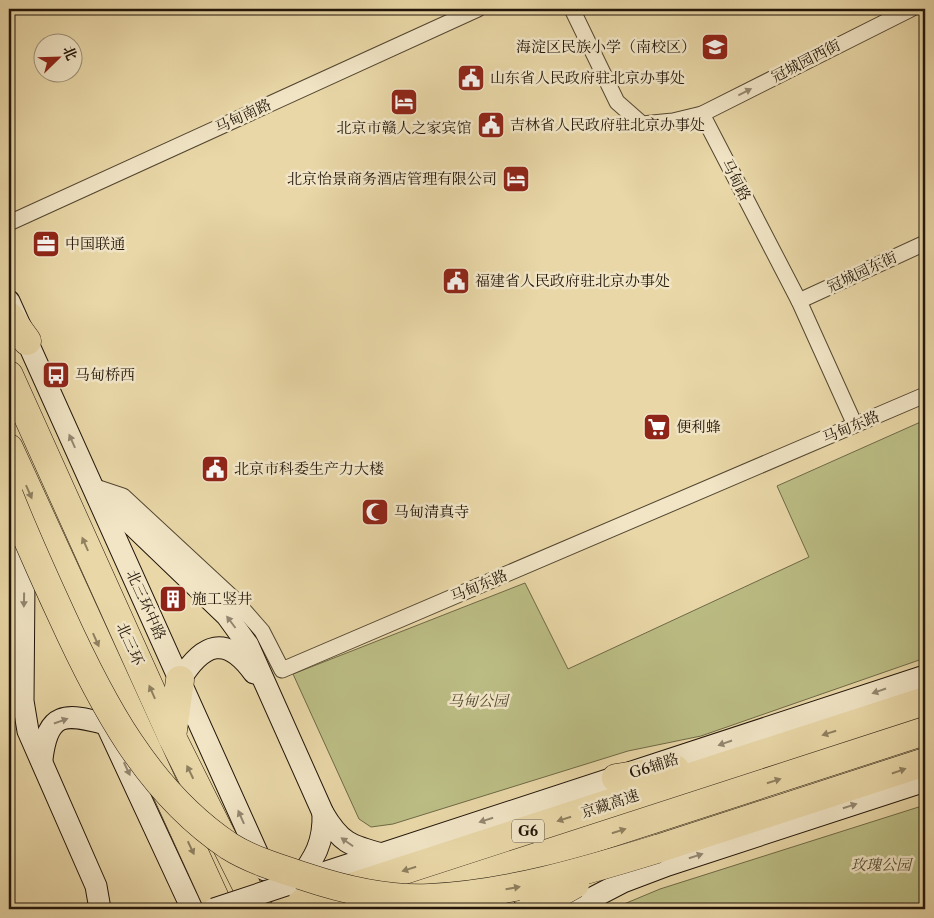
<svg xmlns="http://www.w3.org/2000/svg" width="934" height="918" viewBox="0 0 934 918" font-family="'Libre Caslon Text','Noto Serif SC',serif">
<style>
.green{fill:#bbbd84;stroke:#6e6946}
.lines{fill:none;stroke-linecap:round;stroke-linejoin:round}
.street-casing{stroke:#534630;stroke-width:17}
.secondary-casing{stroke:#211509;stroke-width:23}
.highway-casing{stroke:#211509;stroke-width:29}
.street{stroke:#f1e5c6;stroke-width:15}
.secondary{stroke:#f1e5c6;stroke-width:21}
.highway{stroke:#e9d7a7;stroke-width:28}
.secondary-bridge-casing{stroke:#211509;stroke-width:23;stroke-linecap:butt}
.highway-bridge-casing{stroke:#211509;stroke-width:29;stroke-linecap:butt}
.secondary-bridge{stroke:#f1e5c6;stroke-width:21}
.highway-bridge{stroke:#e9d7a7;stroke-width:28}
.oneway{fill:#938771}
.oneway2{fill:#8f8060}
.labels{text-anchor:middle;stroke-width:5;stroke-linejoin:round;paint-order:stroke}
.shield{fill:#f1e5c6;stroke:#5f5342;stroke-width:1}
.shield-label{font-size:14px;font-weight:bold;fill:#211509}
.poi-label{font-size:15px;fill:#211509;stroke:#f1e5c6;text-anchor:start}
.street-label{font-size:15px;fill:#211509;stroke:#f1e5c6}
.park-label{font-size:15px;font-style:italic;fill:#4f472e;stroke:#f1e5c6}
</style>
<rect width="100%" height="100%" fill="#e9d7a7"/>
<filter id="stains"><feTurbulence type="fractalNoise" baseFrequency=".004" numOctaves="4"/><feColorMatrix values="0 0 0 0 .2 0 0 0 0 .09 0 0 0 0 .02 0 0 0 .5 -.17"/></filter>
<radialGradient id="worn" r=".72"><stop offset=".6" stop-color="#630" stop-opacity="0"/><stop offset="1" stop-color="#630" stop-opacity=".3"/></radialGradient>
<!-- green -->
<g class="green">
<path d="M925,420v238l-224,78 -73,15 -235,73 -22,3 -12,-8 -66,-145 232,-91 43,86 241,-112 -32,-71z"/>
<path d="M925,805v104h-313l48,-20z"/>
</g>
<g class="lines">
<!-- street casing -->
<g class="street-casing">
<g id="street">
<path d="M572,9l45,93 25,22 31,-3 29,-7 97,187 56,124"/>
<path d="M702,114l209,-105"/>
<path d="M9,223l469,-214"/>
<path d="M799,301l126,-58"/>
<path d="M96,487l27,9 110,102 29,33 20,39 643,-275"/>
</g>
</g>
<!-- secondary casing -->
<g class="secondary-casing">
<g id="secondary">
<path d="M9,301l256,569"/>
<path d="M100,494l127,122 21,29 75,168c17,29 27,33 59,41"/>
<path d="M17,534l7,47 -1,120 5,30 68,155 4,23"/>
<path d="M180,680c23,-37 46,-46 74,-7"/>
<path d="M107,726l85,183"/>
<path d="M42,759c6,-48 23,-46 64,-35"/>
<path d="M305,879l620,-203"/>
<path d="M297,882c18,-25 27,-39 26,-69"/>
<path d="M448,909l10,-3 48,3"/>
<path d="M571,909l52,-27 45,-17 257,-84"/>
</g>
</g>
<!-- highway casing -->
<g class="highway-casing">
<g id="highway">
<path d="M9,316l18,25"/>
<path d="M9,375l163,362 86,172"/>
<path d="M9,448l211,461"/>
<path d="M172,737l8,-57"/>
<path d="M616,778l59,-9"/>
<path d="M657,849l268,-87"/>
<path d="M284,909l641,-208"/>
<path d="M376,909l549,-178"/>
</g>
</g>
<!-- street -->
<use href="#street" class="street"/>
<!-- secondary -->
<use href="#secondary" class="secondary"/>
<!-- highway -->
<use href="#highway" class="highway"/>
<!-- secondary-bridge casing -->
<g class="secondary-bridge-casing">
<path id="secondary-bridge" d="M214,909l72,-24"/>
</g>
<!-- highway-bridge casing -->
<g class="highway-bridge-casing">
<g id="highway-bridge">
<path d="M9,495c16,40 34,80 52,119 40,88 86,177 168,232 22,14 52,23 77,31 39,13 80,23 123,21 79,-4 153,-26 228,-49"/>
<path d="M531,909l44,-25"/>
</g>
</g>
<!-- secondary-bridge -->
<use href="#secondary-bridge" class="secondary-bridge"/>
<!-- highway-bridge -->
<use href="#highway-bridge" class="highway-bridge"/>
</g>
<!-- one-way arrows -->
<defs><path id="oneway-solid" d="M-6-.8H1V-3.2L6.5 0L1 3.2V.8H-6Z" transform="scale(1.25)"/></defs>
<g class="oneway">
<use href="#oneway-solid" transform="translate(745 92) rotate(-27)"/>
<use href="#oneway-solid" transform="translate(72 441) rotate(-114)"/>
<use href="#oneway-solid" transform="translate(24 600) rotate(91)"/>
<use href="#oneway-solid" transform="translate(231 622) rotate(-127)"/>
<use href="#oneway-solid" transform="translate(879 691) rotate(161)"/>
<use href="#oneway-solid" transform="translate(61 721) rotate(-19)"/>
<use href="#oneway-solid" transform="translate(725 743) rotate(161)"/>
<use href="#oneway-solid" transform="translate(127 769) rotate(65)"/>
<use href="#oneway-solid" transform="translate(850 806) rotate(-18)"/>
<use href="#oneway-solid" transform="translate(241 817) rotate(-114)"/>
<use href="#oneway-solid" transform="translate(486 820) rotate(162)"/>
<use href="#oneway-solid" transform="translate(347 842) rotate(-145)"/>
<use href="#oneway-solid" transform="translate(696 856) rotate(-18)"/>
</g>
<g class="oneway2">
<use href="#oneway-solid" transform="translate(29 492) rotate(66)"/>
<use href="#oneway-solid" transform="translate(85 544) rotate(-114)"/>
<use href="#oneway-solid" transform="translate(96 640) rotate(66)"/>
<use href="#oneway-solid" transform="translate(152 692) rotate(-114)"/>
<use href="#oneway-solid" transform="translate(829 733) rotate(162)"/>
<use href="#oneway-solid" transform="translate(899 771) rotate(-19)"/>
<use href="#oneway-solid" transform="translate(190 772) rotate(-116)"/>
<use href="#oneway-solid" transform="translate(774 781) rotate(-18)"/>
<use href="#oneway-solid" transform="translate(564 819) rotate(162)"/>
<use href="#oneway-solid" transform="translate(619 831) rotate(-18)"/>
<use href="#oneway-solid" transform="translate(191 848) rotate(65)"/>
<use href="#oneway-solid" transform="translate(409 869) rotate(162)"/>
<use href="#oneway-solid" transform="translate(513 888) rotate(-10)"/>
</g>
<!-- icons -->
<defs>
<g id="school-square" transform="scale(1.4375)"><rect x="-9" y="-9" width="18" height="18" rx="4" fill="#8f2418" stroke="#f1e5c6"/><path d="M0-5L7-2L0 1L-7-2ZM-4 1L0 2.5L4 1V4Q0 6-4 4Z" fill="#fff"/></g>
<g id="civic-square" transform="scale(1.4375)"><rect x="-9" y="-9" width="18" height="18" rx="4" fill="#8f2418" stroke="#f1e5c6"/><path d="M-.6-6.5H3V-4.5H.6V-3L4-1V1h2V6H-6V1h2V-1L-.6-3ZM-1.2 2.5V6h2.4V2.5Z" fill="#fff"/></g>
<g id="hotel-square" transform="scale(1.4375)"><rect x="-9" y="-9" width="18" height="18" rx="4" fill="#8f2418" stroke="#f1e5c6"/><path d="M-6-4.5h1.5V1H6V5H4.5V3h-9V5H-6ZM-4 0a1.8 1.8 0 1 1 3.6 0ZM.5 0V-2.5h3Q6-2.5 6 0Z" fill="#fff"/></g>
<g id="office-square" transform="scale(1.4375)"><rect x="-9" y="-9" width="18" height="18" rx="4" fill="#8f2418" stroke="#f1e5c6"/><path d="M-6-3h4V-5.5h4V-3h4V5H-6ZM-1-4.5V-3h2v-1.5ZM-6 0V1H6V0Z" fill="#fff"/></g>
<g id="bus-square" transform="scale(1.4375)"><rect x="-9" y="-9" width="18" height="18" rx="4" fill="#8f2418" stroke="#f1e5c6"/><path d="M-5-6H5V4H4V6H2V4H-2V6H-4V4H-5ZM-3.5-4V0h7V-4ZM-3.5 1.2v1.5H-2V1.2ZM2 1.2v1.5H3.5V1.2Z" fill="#fff"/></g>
<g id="supermarket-square" transform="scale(1.4375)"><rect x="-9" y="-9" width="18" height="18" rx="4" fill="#8f2418" stroke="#f1e5c6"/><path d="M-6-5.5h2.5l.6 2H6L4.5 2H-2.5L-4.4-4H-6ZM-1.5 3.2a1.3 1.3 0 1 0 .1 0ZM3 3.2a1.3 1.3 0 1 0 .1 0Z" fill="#fff"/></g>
<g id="mosque-square" transform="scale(1.4375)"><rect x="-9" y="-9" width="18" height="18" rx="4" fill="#8f2418" stroke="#f1e5c6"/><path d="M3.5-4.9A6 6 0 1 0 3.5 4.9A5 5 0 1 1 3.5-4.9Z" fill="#fff"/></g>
<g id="building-square" transform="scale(1.4375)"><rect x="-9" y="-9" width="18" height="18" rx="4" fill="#8f2418" stroke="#f1e5c6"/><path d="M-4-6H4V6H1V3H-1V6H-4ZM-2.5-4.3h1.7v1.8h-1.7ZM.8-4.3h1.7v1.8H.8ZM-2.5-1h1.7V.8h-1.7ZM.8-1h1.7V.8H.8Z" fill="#fff"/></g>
</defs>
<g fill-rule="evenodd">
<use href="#school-square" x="715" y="47"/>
<use href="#civic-square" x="471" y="78"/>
<use href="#hotel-square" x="404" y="102"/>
<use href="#civic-square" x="491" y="125"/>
<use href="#hotel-square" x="516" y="179"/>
<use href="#office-square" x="46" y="244"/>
<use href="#civic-square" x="456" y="281"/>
<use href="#bus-square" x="56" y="375"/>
<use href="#supermarket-square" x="657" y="427"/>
<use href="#civic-square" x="215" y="469"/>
<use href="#mosque-square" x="375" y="512"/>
<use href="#building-square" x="173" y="599"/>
</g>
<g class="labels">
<!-- shield labels -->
<rect class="shield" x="512" y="819.5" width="32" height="23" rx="4"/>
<g class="shield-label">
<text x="528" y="836">G6</text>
</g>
<!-- poi labels -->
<g class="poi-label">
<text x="696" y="52" text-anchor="end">海淀区民族小学（南校区）</text>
<text x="490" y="83">山东省人民政府驻北京办事处</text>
<text x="510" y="130">吉林省人民政府驻北京办事处</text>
<text x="404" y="133" text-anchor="middle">北京市赣人之家宾馆</text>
<text x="497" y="184" text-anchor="end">北京怡景商务酒店管理有限公司</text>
<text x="65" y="249">中国联通</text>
<text x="475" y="286">福建省人民政府驻北京办事处</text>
<text x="75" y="380">马甸桥西</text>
<text x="676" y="432">便利蜂</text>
<text x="234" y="474">北京市科委生产力大楼</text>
<text x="394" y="517">马甸清真寺</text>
<text x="192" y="604">施工竖井</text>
</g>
<!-- street labels -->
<g class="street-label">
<text transform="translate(806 61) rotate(-27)" y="5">冠城园西街</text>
<text transform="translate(243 116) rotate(-25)" y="5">马甸南路</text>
<text transform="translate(736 180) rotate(62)" y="5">马甸路</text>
<text transform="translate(862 272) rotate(-25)" y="5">冠城园东街</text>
<text transform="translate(851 427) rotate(-23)" y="5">马甸东路</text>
<text transform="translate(479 586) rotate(-23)" y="5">马甸东路</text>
<text transform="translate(146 605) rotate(66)" y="5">北三环中路</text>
<text transform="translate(130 644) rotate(66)" y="5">北三环</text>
<text transform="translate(654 766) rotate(-18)" y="5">G6辅路</text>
<text transform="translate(610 804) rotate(-18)" y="5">京藏高速</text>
</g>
<!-- park labels -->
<g class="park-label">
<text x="478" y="706">马甸公园</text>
<text x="881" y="870">玫瑰公园</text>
</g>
</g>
<!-- margin -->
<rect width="934" height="918" fill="none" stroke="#e9d7a7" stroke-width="30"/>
<rect x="10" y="10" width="914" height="898" fill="none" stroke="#211509" stroke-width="2.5"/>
<rect x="15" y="15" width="904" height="888" fill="none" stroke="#211509"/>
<!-- north arrow -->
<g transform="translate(58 58) rotate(67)"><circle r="24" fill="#f1e5c6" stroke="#9e927a"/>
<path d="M0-4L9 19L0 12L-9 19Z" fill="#8f2418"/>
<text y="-8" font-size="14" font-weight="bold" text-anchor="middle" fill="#211509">北</text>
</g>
<rect width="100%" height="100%" filter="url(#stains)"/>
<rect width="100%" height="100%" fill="url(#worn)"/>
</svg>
